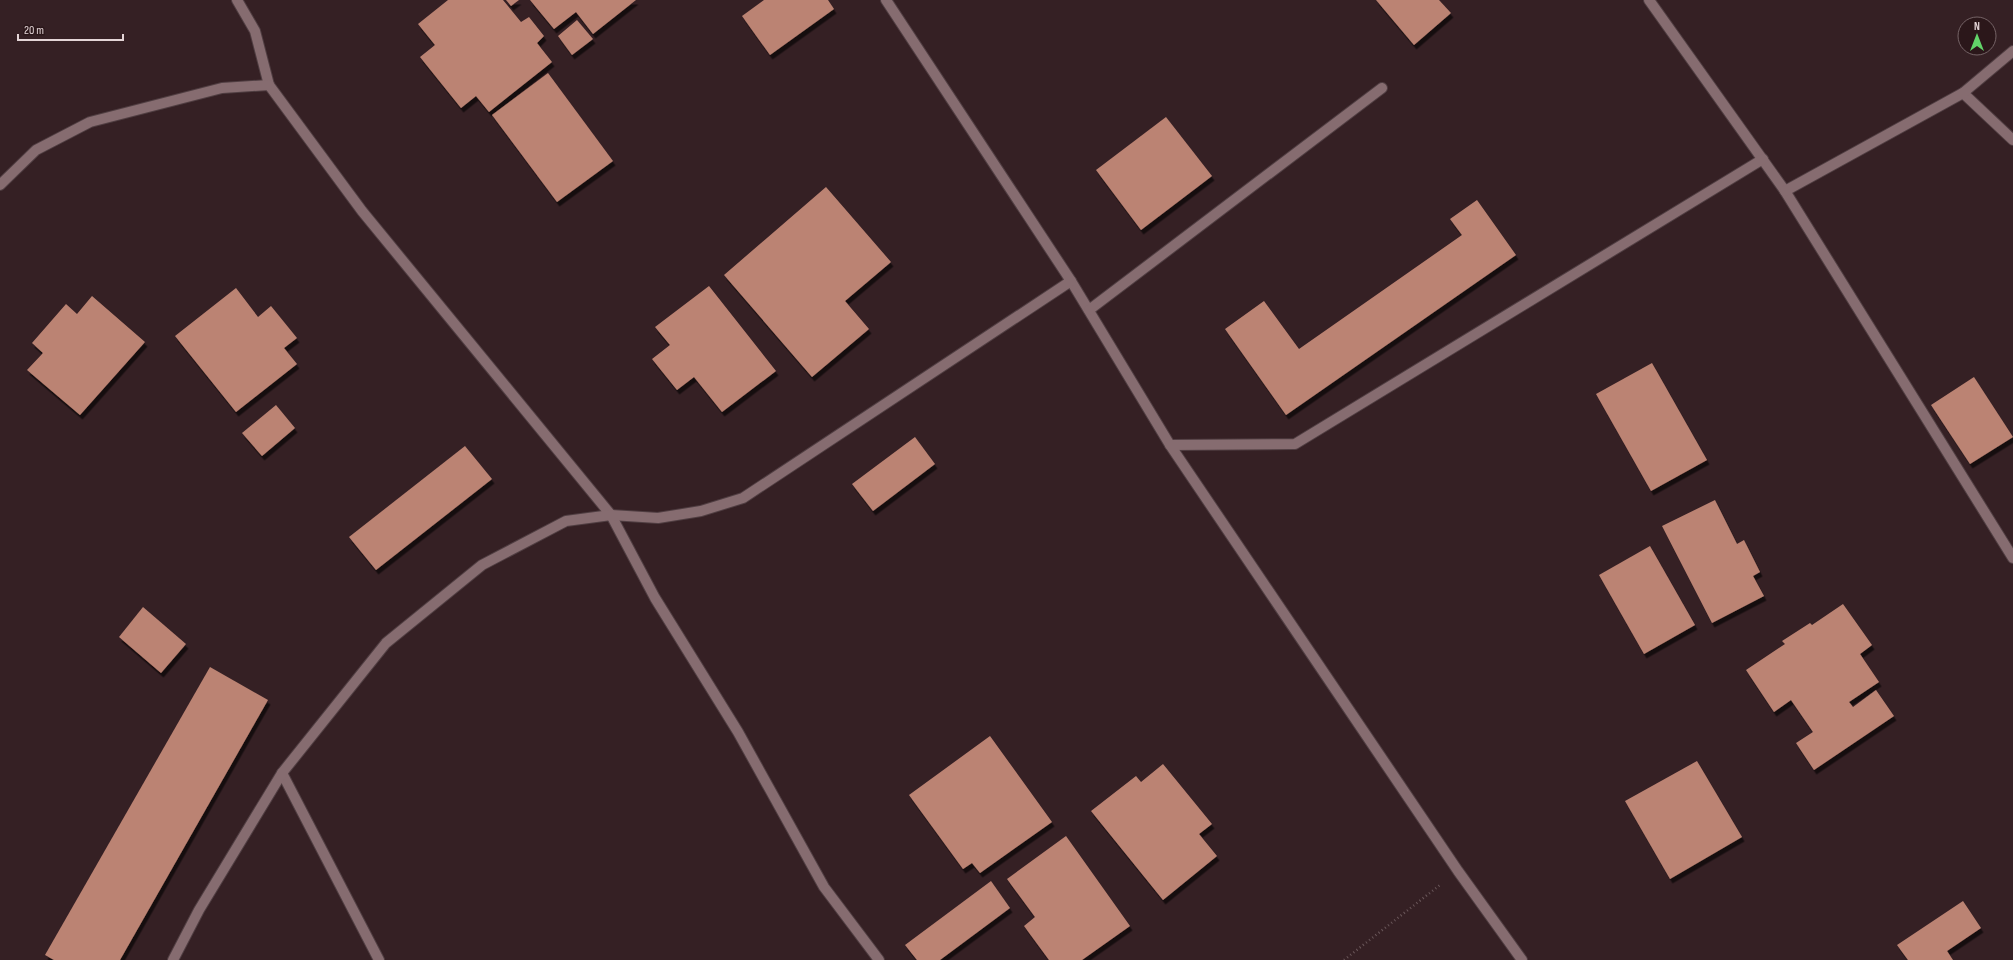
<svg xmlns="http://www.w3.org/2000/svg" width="2013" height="960" viewBox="0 0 2013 960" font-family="'Sofia Sans Condensed',sans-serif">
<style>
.building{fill:#bb8373;filter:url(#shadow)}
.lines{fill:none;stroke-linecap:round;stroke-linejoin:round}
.minor-casing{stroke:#503e42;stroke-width:12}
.path{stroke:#6a575a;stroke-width:2.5;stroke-dasharray:1 3;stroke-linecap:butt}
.minor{stroke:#866c70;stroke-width:10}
</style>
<defs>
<filter id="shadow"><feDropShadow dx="2.5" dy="4.5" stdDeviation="0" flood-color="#0009"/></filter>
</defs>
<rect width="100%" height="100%" fill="#352024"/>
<!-- building -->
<g class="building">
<path d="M448,0h55l18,22 8,-5 15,19 -7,7 15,19 -63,50 -13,-16 -15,12 -41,-51 15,-12 -17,-21z"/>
<path d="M506,0h13l-8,6z"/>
<path d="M530,0h106l-43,34 -17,-22 -22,17z"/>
<path d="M764,0h64l6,9 -64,46 -28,-39z"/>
<path d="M1376,0h63l12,13 -37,32z"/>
<path d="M577,20l16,19 -21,16 -14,-19z"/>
<path d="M548,73l65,88 -56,41 -65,-87z"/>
<path d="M1166,117l46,59 -71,54 -45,-60z"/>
<path d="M826,187l65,75 -46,39 24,28 -57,48 -88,-102z"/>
<path d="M1477,200l39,55 -230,160 -61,-86 39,-28 35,48 163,-114 -12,-16z"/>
<path d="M709,286l67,85 -54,41 -28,-35 -17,13 -25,-31 18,-14 -15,-18z"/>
<path d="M236,288l22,29 13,-11 26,32 -13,10 13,16 -61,48 -61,-76z"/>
<path d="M92,296l53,46 -65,73 -53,-45 16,-17 -11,-10 34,-39 11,10z"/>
<path d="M1652,363l55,97 -56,31 -55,-97z"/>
<path d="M1974,377l39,60 -43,27 -39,-59z"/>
<path d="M276,405l19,23 -33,28 -20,-23z"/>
<path d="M915,437l20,27 -62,47 -21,-27z"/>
<path d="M465,446l27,33 -116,91 -27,-33z"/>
<path d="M1715,500l22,44 7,-4 16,32 -7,4 11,20 -52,27 -50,-97z"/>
<path d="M1650,546l45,79 -51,29 -45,-79z"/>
<path d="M1843,604l29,41 -12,9 19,28 -30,20 4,5 23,-17 18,26 -80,54 -18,-27 17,-11 -22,-32 -17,12 -28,-42 39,-26 -3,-3 28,-18 2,2z"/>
<path d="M143,607l43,37 -25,29 -42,-36z"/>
<path d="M210,667l58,33 -148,260h-66l-9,-5z"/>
<path d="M990,736l62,86 -72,51 -8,-10 -9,6 -54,-74z"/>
<path d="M1697,761l45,76 -72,42 -45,-78z"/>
<path d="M1163,764l49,60 -13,10 18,22 -54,44 -72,-89 45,-35 5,6z"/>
<path d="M1066,836l64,90 -48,34h-33l-25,-34 11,-9 -28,-38z"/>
<path d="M991,881l19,27 -70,52h-23l-12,-15z"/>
<path d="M1963,901l18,27 -34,23 6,9h-45l-11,-15z"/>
</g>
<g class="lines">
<!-- minor casing -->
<g class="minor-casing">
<g id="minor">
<path d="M237,0l18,31 14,54"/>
<path d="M1649,0l136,191 228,367"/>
<path d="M1963,93l50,47"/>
<path d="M0,185l36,-35 54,-28 132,-34 47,-3 93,126 249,304 44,83 83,134 86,155 55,73"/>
<path d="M1785,191l178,-98 50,-42"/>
<path d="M1071,281l99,164 288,426 64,89"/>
<path d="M1089,310l293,-222"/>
<path d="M1170,445l125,-1 468,-285"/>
<path d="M282,773l97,187"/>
<path d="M173,960l26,-50 83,-137 104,-130 96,-78 84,-44 45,-6 47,3 43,-7 42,-13 328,-217 -185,-281"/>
</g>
</g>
<!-- path -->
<path class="path" d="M1344,960l96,-75"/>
<!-- minor -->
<use href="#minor" class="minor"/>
</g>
<!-- north arrow -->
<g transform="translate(1977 36)"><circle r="19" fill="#2b171a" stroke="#756366"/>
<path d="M0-3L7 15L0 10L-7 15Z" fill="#62d469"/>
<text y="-6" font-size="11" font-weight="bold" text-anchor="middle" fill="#e4d5d7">N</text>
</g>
<!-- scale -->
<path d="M18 34v6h105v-6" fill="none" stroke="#e4d5d7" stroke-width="2"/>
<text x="24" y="34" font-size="12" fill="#e4d5d7" stroke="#2b171a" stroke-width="3" paint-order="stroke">20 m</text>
</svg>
